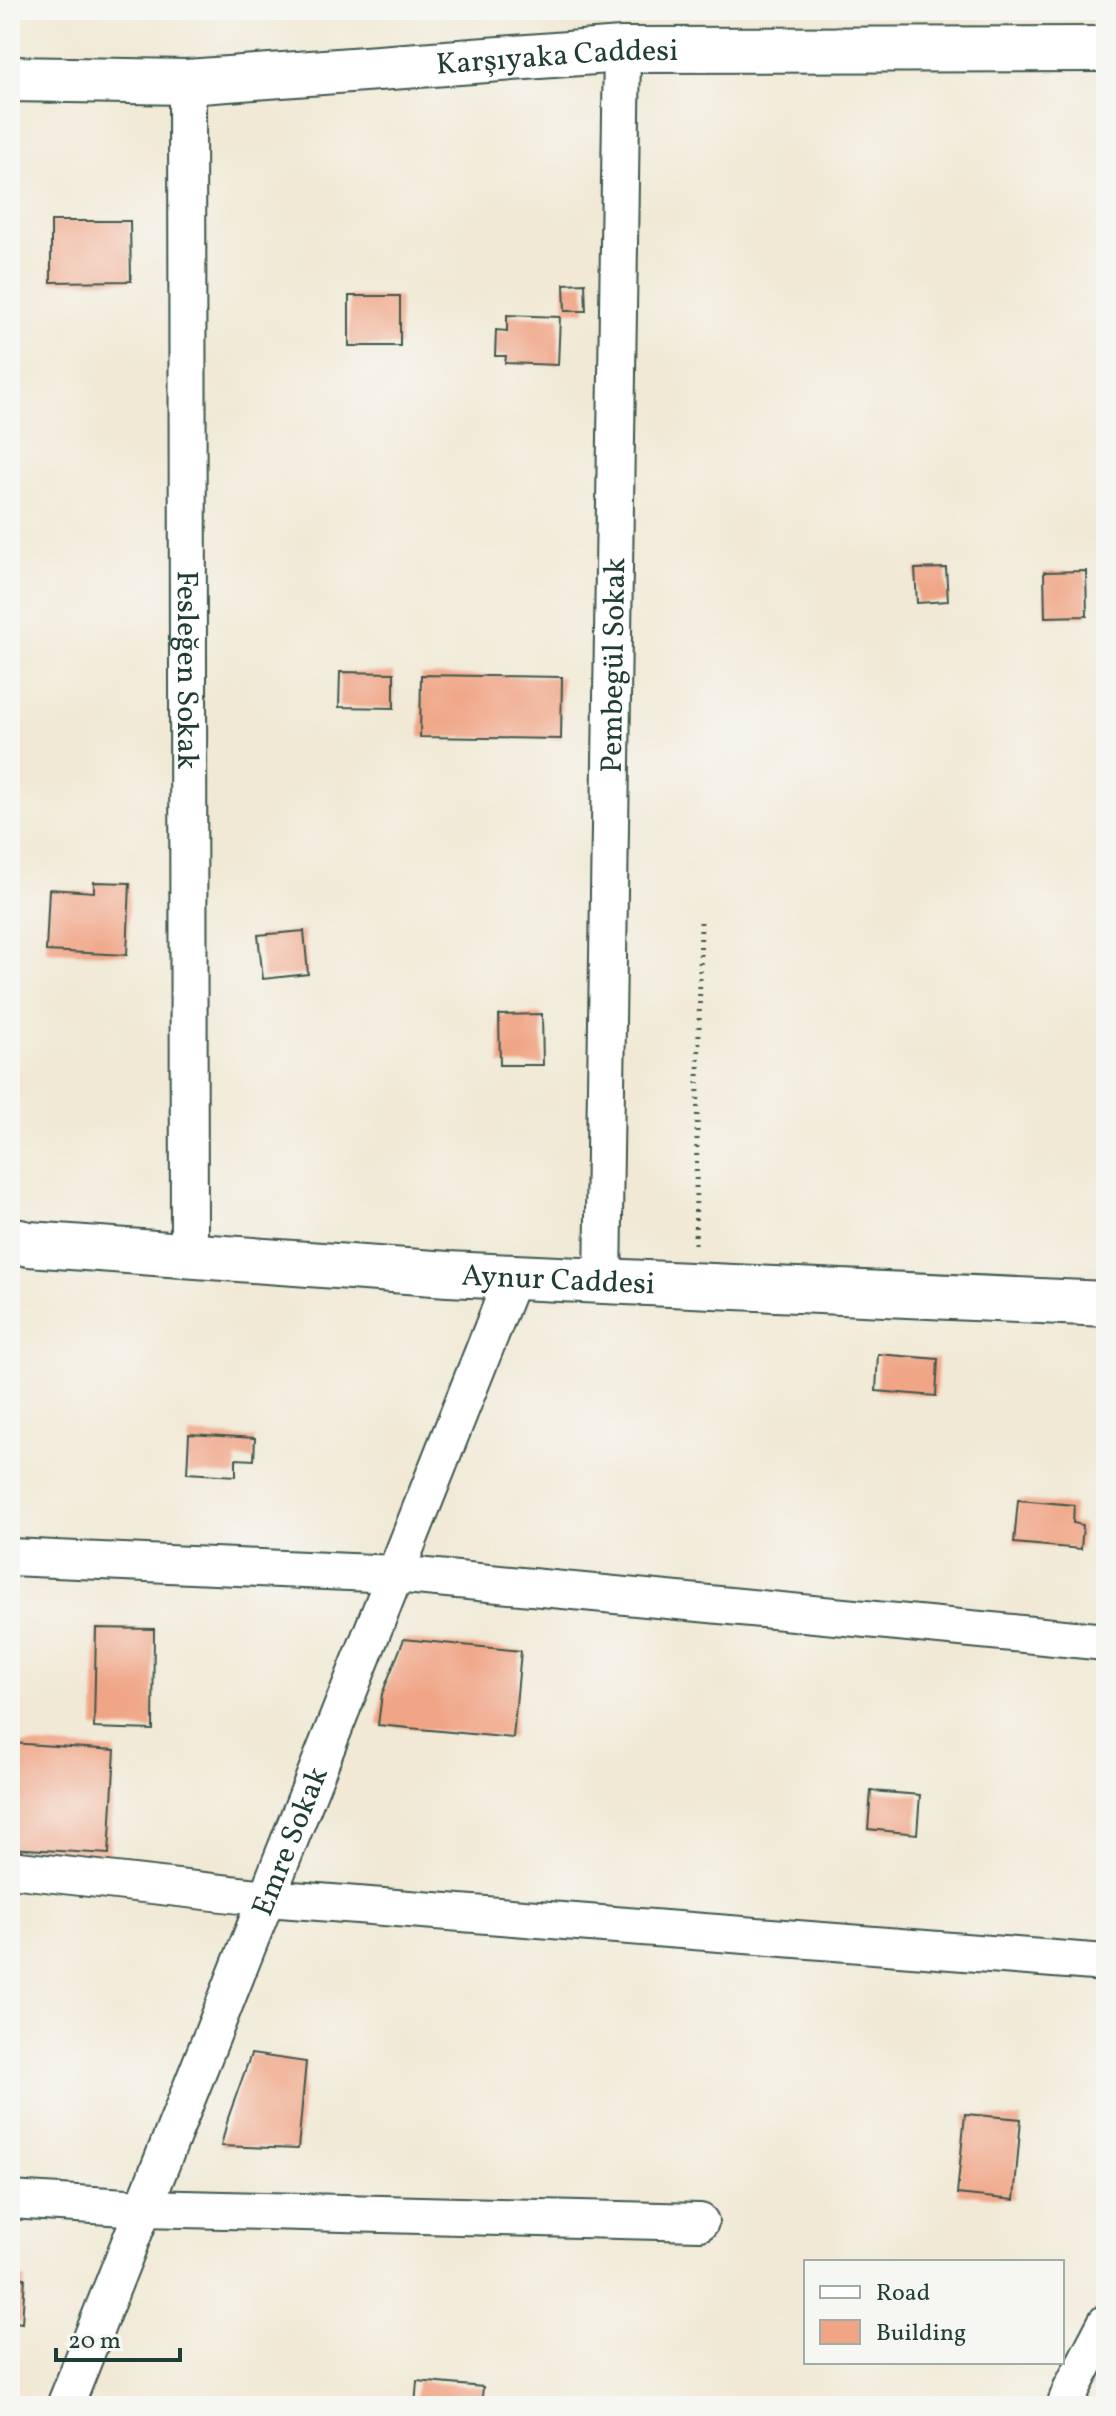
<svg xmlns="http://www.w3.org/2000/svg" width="1116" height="2416" viewBox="0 0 1116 2416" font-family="Vollkorn,serif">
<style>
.building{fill:#f0a586}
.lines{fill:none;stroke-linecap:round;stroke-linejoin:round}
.minor-casing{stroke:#3e574c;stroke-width:40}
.tertiary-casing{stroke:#3e574c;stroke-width:48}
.path{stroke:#3e574c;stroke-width:5;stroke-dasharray:2 6;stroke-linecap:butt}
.minor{stroke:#fff;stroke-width:36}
.tertiary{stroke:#fff;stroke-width:44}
.labels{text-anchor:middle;stroke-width:6;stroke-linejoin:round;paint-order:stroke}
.street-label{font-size:30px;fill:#1f3d34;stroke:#f6f6f2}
</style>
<rect width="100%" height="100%" fill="#f6f6f2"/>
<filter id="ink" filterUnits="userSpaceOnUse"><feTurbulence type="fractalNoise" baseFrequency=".0125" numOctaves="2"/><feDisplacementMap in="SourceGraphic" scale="16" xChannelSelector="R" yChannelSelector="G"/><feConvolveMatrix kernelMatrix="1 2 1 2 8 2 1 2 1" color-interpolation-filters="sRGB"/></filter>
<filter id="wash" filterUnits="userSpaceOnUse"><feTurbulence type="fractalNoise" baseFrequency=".006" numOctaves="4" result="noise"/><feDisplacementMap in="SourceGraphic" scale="32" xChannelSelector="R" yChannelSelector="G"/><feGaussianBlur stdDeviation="1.8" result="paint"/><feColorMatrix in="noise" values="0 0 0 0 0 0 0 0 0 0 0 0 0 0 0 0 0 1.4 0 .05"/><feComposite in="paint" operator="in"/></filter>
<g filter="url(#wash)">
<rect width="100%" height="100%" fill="#f1e9d5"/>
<g id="blocks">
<!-- building -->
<g class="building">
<path d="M51,221h79l1,60 -80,1z"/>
<path d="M585,283l1,28h-21l-1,-27z"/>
<rect x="349" y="296" width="51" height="50"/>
<path d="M507,315l53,2 -2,48 -53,-2 1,-7h-11l1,-26 11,1z"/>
<path d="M946,568l2,33 -31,2 -2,-34z"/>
<path d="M1086,571l1,45 -42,1 -1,-45z"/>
<path d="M340,672l54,1v35l-55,-1z"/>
<path d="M421,675l141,2 -1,62 -141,-2z"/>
<path d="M94,882l36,1 -3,72 -81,-4 3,-62 45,3z"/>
<path d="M304,931l4,43 -45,5 -5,-44z"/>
<path d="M542,1014l1,51h-43l-1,-50z"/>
<path d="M878,1354l60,5 -2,37 -60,-5z"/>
<path d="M189,1434l66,4 -1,22 -18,-1v17l-49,-3z"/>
<path d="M1018,1500l56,5 -1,18 10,2 -2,24 -67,-6z"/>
<path d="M96,1628l58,1 -1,101 -59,-2z"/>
<path d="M404,1639l117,12 -8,87 -135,-13 4,-31z"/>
<path d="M10,1743l105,7 -6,104 -99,-6z"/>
<path d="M871,1791l49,4 -3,39 -49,-5z"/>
<path d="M251,2054l55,8 -8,87 -77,-3 7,-28z"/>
<path d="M965,2114l56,5 -7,81 -57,-6z"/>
<path d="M10,2277l15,1 -3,45 -6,-1 -2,25 -4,-1z"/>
<path d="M417,2381l66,6 -2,19h-66z"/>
</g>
</g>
</g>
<g filter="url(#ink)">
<use href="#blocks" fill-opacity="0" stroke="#3e574c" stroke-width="2"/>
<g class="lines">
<!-- minor casing -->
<g class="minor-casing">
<g id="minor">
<path id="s1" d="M187,82l2,1174"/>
<path id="s2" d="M603,1281l19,-1231"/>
<path d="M10,1557l385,17 711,68"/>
<path d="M10,1869l257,29 839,65"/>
<path d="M10,2200l133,8 557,14"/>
<path id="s3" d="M65,2406l448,-1129"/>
<path d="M1065,2406l6,-16 35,-67"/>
</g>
</g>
<!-- tertiary casing -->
<g class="tertiary-casing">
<g id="tertiary">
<path id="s4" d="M10,79l177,3 435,-32 484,-1"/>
<path id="s5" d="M10,1240l19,4 419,30 658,30"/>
</g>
</g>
<!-- path -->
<path class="path" d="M695,1244l6,-322"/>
<!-- minor -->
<use href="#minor" class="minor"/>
<!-- tertiary -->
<use href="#tertiary" class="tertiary"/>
</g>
</g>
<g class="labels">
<!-- street labels -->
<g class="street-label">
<text dy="10" stroke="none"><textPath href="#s4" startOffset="548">Karşıyaka Caddesi</textPath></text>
<text dy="10" stroke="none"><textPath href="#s2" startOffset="616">Pembegül Sokak</textPath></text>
<text dy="10" stroke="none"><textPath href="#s1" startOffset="588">Fesleğen Sokak</textPath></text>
<text dy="10" stroke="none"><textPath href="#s5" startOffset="550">Aynur Caddesi</textPath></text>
<text dy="10" stroke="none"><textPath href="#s3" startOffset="608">Emre Sokak</textPath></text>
</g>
</g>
<!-- margin -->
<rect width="1116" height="2416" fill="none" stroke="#f6f6f2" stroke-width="40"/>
<!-- legend -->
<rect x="804" y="2260" width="260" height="104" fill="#f6f6f2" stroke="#a0aca6" stroke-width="2"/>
<rect x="820" y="2286" width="40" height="12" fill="#ffffff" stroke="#a0aca6" stroke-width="2"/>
<text x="876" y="2300" font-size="24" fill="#1f3d34">Road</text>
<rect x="820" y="2320" width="40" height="24" fill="#f0a586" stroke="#a0aca6" stroke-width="2"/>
<text x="876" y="2340" font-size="24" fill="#1f3d34">Building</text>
<!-- scale -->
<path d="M56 2348v12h124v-12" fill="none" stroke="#1f3d34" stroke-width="4"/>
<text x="68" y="2348" font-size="24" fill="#1f3d34" stroke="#f6f6f2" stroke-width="6" paint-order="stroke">20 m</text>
</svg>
